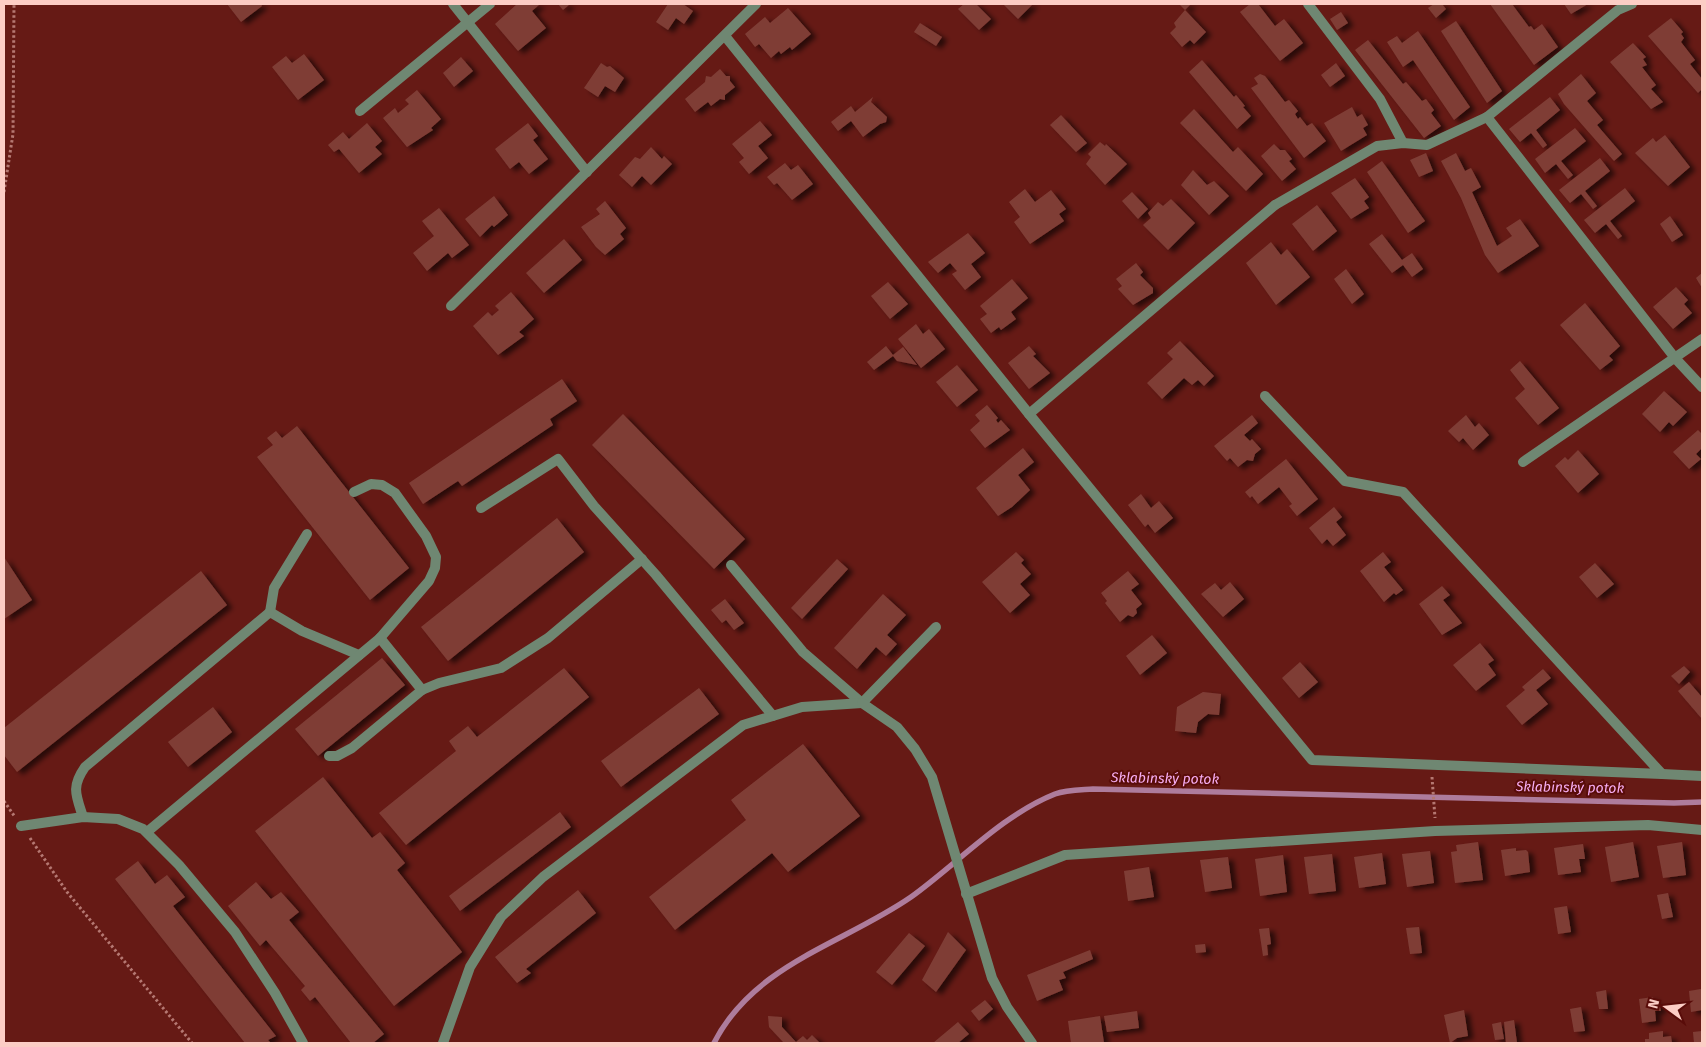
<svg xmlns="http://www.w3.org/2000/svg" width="1706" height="1047" viewBox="0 0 1706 1047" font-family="'Fira Sans',sans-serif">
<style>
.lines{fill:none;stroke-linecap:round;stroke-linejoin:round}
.stream{stroke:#ae7c9c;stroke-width:5.5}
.building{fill:#7f3e36;filter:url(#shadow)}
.path{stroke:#b57872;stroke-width:3;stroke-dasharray:2.5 2.5;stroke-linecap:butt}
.service{stroke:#6f8772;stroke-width:10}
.minor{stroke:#6f8772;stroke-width:10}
.tertiary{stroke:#6f8772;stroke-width:10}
.labels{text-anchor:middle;stroke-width:4;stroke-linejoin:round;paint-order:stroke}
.water-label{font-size:14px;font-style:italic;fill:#f7aef3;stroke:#590c09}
</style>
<defs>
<filter id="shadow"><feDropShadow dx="5.5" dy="3" stdDeviation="2.5" flood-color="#0009"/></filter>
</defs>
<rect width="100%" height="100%" fill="#661a15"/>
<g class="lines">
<!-- stream -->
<path class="stream" d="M714,1043c40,-79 129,-99 197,-146 46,-33 91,-82 144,-103 11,-4 26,-4 38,-5l581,14 28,-1"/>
</g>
<!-- building -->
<g class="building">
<path d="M227,4h34l1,2 -21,16z"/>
<path d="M517,4h23l-8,7 14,17 -28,23 -23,-27z"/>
<path d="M558,4h12l-7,6z"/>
<path d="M668,4h15l10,7 -9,13 -8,-6 -8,12 -12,-8z"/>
<path d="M964,4h12l15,15 -12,11 -21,-21z"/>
<path d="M1003,4h30l-15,15z"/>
<path d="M1179,4h12l-6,6z"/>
<path d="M1250,4h8l17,22 9,-7 19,24 -23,18 -40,-49z"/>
<path d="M1434,4h8l4,5 -10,9 -8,-10z"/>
<path d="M1490,4h22l17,23 2,-1 3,4 8,-6 16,23 -24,18z"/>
<path d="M1564,4h24l-17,10z"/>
<path d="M788,8l23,26 -19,16 -2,-3 -9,7 -2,-3 -8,7 -12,-14 -4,3 -10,-13 20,-17 5,6z"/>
<path d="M1185,10l21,22 -12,12 -4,-4 -8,7 -12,-14 6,-6 -2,-4z"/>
<path d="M1341,12l7,11 -11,7 -7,-11z"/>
<path d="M1671,18l12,14 -2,2 3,4 -3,4 14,18 -5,4 12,15v10l-4,4 -50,-57z"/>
<path d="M1456,21l46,70 -15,12 -46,-72z"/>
<path d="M920,23l22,14 -6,9 -22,-14z"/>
<path d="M1418,31l52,76 -16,13 -41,-60 -10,7 -16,-25 10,-6 5,7z"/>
<path d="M1368,40l35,44 3,-2 16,19 4,-2 8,11 -3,3 10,13 -17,12 -69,-88z"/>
<path d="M1633,43l13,14 -3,2 4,6 -5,2 14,18 -5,4 12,13 -12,7 -41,-47z"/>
<path d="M304,54l20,26 -26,20 -26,-33 14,-11 6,7z"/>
<path d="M461,57l12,14 -19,16 -11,-14z"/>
<path d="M1202,60l32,37 2,-2 9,11 -2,1 8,9 -14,13 -48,-57z"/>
<path d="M601,63l6,4 3,-1 14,12 -9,14 -10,-6 -7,11 -14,-9z"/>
<path d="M1336,63l9,13 -15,11 -9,-12z"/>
<path d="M720,69l6,7h4v5l5,6 -10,8v5l-5,-1 -9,7 -3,-4 -13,10 -10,-13 20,-17 1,-6 5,1z"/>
<path d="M1260,74l5,2 20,26 4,-2 9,11 -3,3 3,5 2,-2 7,9 5,-3 14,18 -22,17 -53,-70 7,-4 -4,-6z"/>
<path d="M1581,74l15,19 -9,8 16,19 -6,5 25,29 -8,7 -50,-57 -6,-10z"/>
<path d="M417,90l24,29 -10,9 2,2 -26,17 -24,-29 12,-10 3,5 11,-9 -4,-4z"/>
<path d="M873,97l-2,5 16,15 -1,5 -6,2 -17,13 -12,-16 -13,10 -7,-9 20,-16 4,6z"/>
<path d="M1550,97l10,13 -24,20 11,15 -4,3 -12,-15 -11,9 -11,-13z"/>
<path d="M1352,107l5,10 5,-3 6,11 -5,3 4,7 -26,16 -17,-28z"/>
<path d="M1194,109l39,43 5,-5 25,27 -17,17 -66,-68z"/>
<path d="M1061,115l26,28 -11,9 -26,-27z"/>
<path d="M760,121l12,14 -14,11 10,12 -19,16 -10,-12 5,-4 -12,-14z"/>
<path d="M367,123l15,18 -7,6 7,7 -23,19 -20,-24 -5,3 -6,-7 15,-13 6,7z"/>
<path d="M528,123l10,13 -5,4 15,19 -19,15 -10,-12 -9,7 -15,-20z"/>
<path d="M1575,128l11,13 -25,20 12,14 -5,4 -12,-15 -11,9 -10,-14z"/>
<path d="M1665,135l25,32 -22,19 -33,-33 18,-15 3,4z"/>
<path d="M1100,142l5,4 1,-2 21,20 -22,21 -19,-21 5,-7 -3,-3z"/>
<path d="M1274,144l6,6h5l7,9 -3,2 7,8 -14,12 -21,-25z"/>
<path d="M651,147l11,12 2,-3 8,8 -21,21 -9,-9 -10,11 -13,-12 16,-18 5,2z"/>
<path d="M1426,153l7,18 -14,6 -9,-17z"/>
<path d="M1456,153l9,18 6,-3 10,19 -9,5 25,54 15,-10 -6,-8 14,-9 19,27 -41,27 -13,-18 -24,-57 -20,-37z"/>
<path d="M1600,158l10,13 -25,20 12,15 -4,3 -12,-15 -11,9 -11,-13z"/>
<path d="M1382,161l43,60 -17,12 -41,-61z"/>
<path d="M785,163l6,7 7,-5 15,19 -21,16 -15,-17 -3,2 -7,-8z"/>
<path d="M1193,170l14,15 7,-4 15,15 -20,19 -28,-30z"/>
<path d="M1355,178l14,19 -5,4 5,7 -18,11 -20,-26z"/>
<path d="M1625,188l10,13 -25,20 12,15 -4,3 -12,-15 -11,9 -11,-13z"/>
<path d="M1025,189l10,13 16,-12 15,19 -7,5 5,7 -34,23 -16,-22 6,-5 -11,-15z"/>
<path d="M1132,192l16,17 -10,10 -16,-18z"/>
<path d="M494,196l14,19 -14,12 -2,-2 -12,12 -15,-18z"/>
<path d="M1171,199l24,24 -27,27 -25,-25 8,-7 -3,-5 10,-11 5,4z"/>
<path d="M605,201l21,27 -6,6 4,5 -19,16 -9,-8 -15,-20 19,-13 -4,-5z"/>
<path d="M1317,205l20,26 -24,20 -21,-27z"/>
<path d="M439,208l30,37 -17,13 -4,-5 -21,18 -14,-18 21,-17 -12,-15z"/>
<path d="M1670,216l13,19 -11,7 -12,-18z"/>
<path d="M968,233l17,20 -14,11 10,13 -16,13 -13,-16 5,-3 -7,-8 -12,10 -10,-11z"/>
<path d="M1382,234l20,26 10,-7 11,16 -11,8 -9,-12 -11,8 -23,-29z"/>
<path d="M564,239l18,21 -38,33 -18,-20z"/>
<path d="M1271,242l10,13 6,-6 23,28 -34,28 -30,-42z"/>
<path d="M1136,263l7,9 -3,3 13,13v5l-20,12 -15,-16 4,-3 -6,-7z"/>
<path d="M1346,269l18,25 -12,10 -18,-25z"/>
<path d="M1702,273v15l-6,-10z"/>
<path d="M1012,279l16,19 -17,14 5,7 -15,11 -2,-3 -8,6 -11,-14 7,-5 -7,-8z"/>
<path d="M888,282l20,22 -18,15 -19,-23z"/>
<path d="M1676,287l12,13 -4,4 8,9 -19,16 -20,-22z"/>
<path d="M511,292l23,27 -15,13 5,4 -26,19 -25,-29 15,-14 4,4 7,-6 -4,-4z"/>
<path d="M1585,303l35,43 -11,10 4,4 -13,10 -40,-45z"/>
<path d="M916,324l7,10 6,-5 16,20 -24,19 -23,-29z"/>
<path d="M1180,341l34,35 -10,10 -6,-6 -6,5 -8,-7 -22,21 -15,-16 26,-24 -6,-6z"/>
<path d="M886,346l7,9 10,-8 14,18 -20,-4 -4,-5 -19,14 -7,-8z"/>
<path d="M1029,346l7,8 -3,2 17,17 -21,16 -21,-26z"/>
<path d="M1520,361l39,47 -21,17 -23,-27 10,-9 -15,-19z"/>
<path d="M957,365l21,25 -21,17 -21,-25z"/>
<path d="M562,379l15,22 -27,18 3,6 -91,61 -4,-5 -35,23 -14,-21z"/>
<path d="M1664,391l23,21 -14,14 -4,-4 -9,10 -18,-18z"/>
<path d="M987,405l11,13 -2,2 2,3 3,-3 9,10 -25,18 -15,-18 10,-9 -5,-6z"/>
<path d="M623,414l122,125 -31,30 -122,-124z"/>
<path d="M1252,415l6,8 -14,12 6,6 2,-2 9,10 -6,5 -2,7 -6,-1 -9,7 -8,-9 -3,3 -13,-15z"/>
<path d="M1466,415l9,12 4,-4 10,12 -16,15 -10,-12 -4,4 -11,-11z"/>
<path d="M297,426l112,142 -39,32 -113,-143 16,-12 -6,-7 9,-7 6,7z"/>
<path d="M1698,430l4,4v14l-6,6 5,5 -12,10 -16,-17z"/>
<path d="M1023,448l11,14 -16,13 12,15 -18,17 -14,9 -22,-28z"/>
<path d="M1578,450l21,24 -21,19 -23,-27 10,-9 3,3z"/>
<path d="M1286,459l32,40 -21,17 -8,-10 3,-2 -13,-17 -21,17 -6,-8 -2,2 -5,-6z"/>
<path d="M1141,494l10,14 8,-7 14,17 -18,15 -7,-9 -3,3 -17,-22z"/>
<path d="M1334,507l8,10 -6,5 10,13 -13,11 -6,-7 -5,5 -13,-16z"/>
<path d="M557,518l27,34 -136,109 -27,-34z"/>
<path d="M1016,552l8,8 -3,3 10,11 -11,10 10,11 -20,18 -28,-31z"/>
<path d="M1383,552l8,10 -7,5 19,23 -7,5 -2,-2 -10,9 -24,-31z"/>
<path d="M4,557l28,43 -28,19z"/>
<path d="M837,559l11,10 -46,50 -11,-11z"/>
<path d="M1595,563l19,21 -17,14 -18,-21z"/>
<path d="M201,571l26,34 -210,167 -13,-17v-27z"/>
<path d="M1128,571l11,13 -8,6 11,14 -6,5 1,4 -4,4 -5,-2 -8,7 -15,-19 2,-2 -6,-8z"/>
<path d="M1230,582l14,17 -21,18 -22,-23 14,-11 6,7z"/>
<path d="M1442,586l8,9 -7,5 19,23 -20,12 -23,-31z"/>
<path d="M883,594l23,21 -19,20 10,9 -11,12 -10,-9 -19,22 -23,-21z"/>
<path d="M725,599l19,24 -10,7 -8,-10 -4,3 -11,-13z"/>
<path d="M1152,635l15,18 -27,22 -14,-19z"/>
<path d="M1480,643l14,17 -6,4 8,11 -20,16 -23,-26z"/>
<path d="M382,658l23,27 -87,71 -23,-27z"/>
<path d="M1300,662l18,20 -19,16 -17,-20z"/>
<path d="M1684,666l6,6 -11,12 -8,-8z"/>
<path d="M564,668l25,29 -183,148 -27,-32 77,-62 -7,-10 19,-15 9,11z"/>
<path d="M1543,669l8,9 -15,12 12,14 -26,21 -16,-19 19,-16 -3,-3z"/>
<path d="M1689,682l13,15v22l-24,-28z"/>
<path d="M699,688l20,26 -98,73 -20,-26z"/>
<path d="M1203,692l18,2 -2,21 -11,-1 -10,8 -2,11 -21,-2 2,-24z"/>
<path d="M213,707l19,25 -44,35 -20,-25z"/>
<path d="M803,744l57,72 -72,56 -16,-19 -97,77 -26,-33 97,-77 -15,-20z"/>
<path d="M323,777l49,61 8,-6 25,31 -8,7 65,82 -68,54 -139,-175z"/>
<path d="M560,812l11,15 -111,84 -11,-15z"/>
<path d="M1478,842l5,38 -28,3 -4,-31 6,-1 -1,-6z"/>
<path d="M1633,842l6,35 -28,5 -6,-35z"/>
<path d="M1682,842l4,33 -23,3 -6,-32z"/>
<path d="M1583,844l2,15h-6l2,13 -23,3 -4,-27z"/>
<path d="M1516,848v3l10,-1 2,2 2,20 -25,4 -4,-26z"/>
<path d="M1430,851l4,32 -27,4 -5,-33z"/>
<path d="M1382,853l4,31 -27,4 -5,-31z"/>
<path d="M1332,854l4,37 -27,3 -5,-37z"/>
<path d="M1283,855l4,37 -27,4 -5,-37z"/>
<path d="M1228,857l4,31 -27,4 -5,-32z"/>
<path d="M138,861l17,23 12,-9 18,22 -12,9 103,130 -8,4 3,3h-26l-130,-164z"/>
<path d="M1149,867l5,30 -26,4 -4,-30z"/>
<path d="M256,882l15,17 10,-7 18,20 -10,8 95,114 -11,9h-22l-36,-46 -5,4 -9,-11 4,-4 -39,-46 -6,6 -32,-40z"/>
<path d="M578,890l18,23 -70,56 5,4 -14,10 -22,-26z"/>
<path d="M1668,893l5,24 -11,2 -5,-24z"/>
<path d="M1567,906l4,26 -13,2 -4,-26z"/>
<path d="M1419,927l3,26 -12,1 -4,-26z"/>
<path d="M1269,928l2,16 -4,1 1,10 -5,1 -4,-27z"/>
<path d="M948,932l18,18 -30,42 -14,-12z"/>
<path d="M909,933l16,13 -33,39 -16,-13z"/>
<path d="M1205,944l1,8 -10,1 -1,-8z"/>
<path d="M1090,950l3,9 -30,13 3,6 -7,2 4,10 -26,11 -10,-26z"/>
<path d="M1701,989l1,21 -11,2 -2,-21z"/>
<path d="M1606,990l2,19h-9l-3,-17z"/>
<path d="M1653,997l1,7 5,-1 2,8h-6l1,10 -14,2 -3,-24z"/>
<path d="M985,1000l8,9 -14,12 -8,-10z"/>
<path d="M1581,1007l4,24 -11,1 -4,-23z"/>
<path d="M1464,1010l4,26 -11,2 -7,5 -6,-28z"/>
<path d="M1137,1011l2,17 -32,4 -3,-16z"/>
<path d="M768,1016l14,1v10l14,15 7,-6 4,4 5,-5 8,8h-36l-15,-16z"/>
<path d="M1100,1016l4,27h-33l-3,-22z"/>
<path d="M1514,1020l3,23h-11l-2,-21z"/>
<path d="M958,1022l11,12 -11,9h-25z"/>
<path d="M1501,1022l3,17 -9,1 -3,-16z"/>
<path d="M1663,1031v6l8,-1 1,7h-27v-4h4v-6z"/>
<path d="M1702,1031v12h-8l-1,-11z"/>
</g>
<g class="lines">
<!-- path -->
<g class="path">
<path d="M4,192l9,-58 1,-130"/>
<path d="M1432,777l3,41"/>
<path d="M4,801l11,16"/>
<path d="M30,838l37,54 125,151"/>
</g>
<!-- service -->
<g class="service">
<path d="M481,508l77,-49 36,47 62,69 117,141"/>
<path d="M731,565l72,87 59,51"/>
<path d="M270,612l4,-24 33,-54"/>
<path d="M380,638l42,52"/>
<path d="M329,756h8l15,-8 70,-58 17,-7 62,-15 47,-30 94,-79"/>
<path d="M83,817c-7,-22 -12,-30 2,-50l185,-155 32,19 57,24"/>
<path d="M21,826l62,-9 35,2 25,10 36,36 56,67 40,61 28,50"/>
<path d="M147,832l233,-194 49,-57 6,-13 1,-11 -10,-21 -31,-43 -13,-8 -11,-1 -17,8"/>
<path d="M443,1043l27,-76 31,-50 42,-40 200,-152 59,-18 60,-4 74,-76"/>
</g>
<!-- minor -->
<g class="minor">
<path d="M453,4l134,168"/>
<path d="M1308,4l72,95 23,44"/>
<path d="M725,36l304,378 283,346 350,14 -259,-282 -58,-11 -80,-85"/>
<path d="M360,111l130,-107"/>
<path d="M1487,117l188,241 27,29"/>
<path d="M451,306l305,-302"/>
<path d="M1029,414l246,-209"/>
<path d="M1523,462l179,-123"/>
<path d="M862,703l35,24 18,22 17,28 60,201 15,29 25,36"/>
<path d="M1662,774l40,2"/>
<path d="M966,894l99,-39 370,-24 213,-6 54,5"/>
</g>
<!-- tertiary -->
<path class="tertiary" d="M1275,205l102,-59 26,-3 24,2 60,-28 131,-107 14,-6"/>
</g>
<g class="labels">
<!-- water labels -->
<g class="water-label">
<text transform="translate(1165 778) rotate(1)" y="5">Sklabinský potok</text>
<text transform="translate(1570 787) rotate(1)" y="5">Sklabinský potok</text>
</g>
</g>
<!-- border -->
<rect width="1706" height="1047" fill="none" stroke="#fccdc5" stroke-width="10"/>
<!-- north arrow -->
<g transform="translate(1666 1007) rotate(285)" stroke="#590c09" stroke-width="4" paint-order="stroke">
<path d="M0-4L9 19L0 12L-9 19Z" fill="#fccdc5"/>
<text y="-8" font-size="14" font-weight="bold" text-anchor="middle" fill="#fccdc5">N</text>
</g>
</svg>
